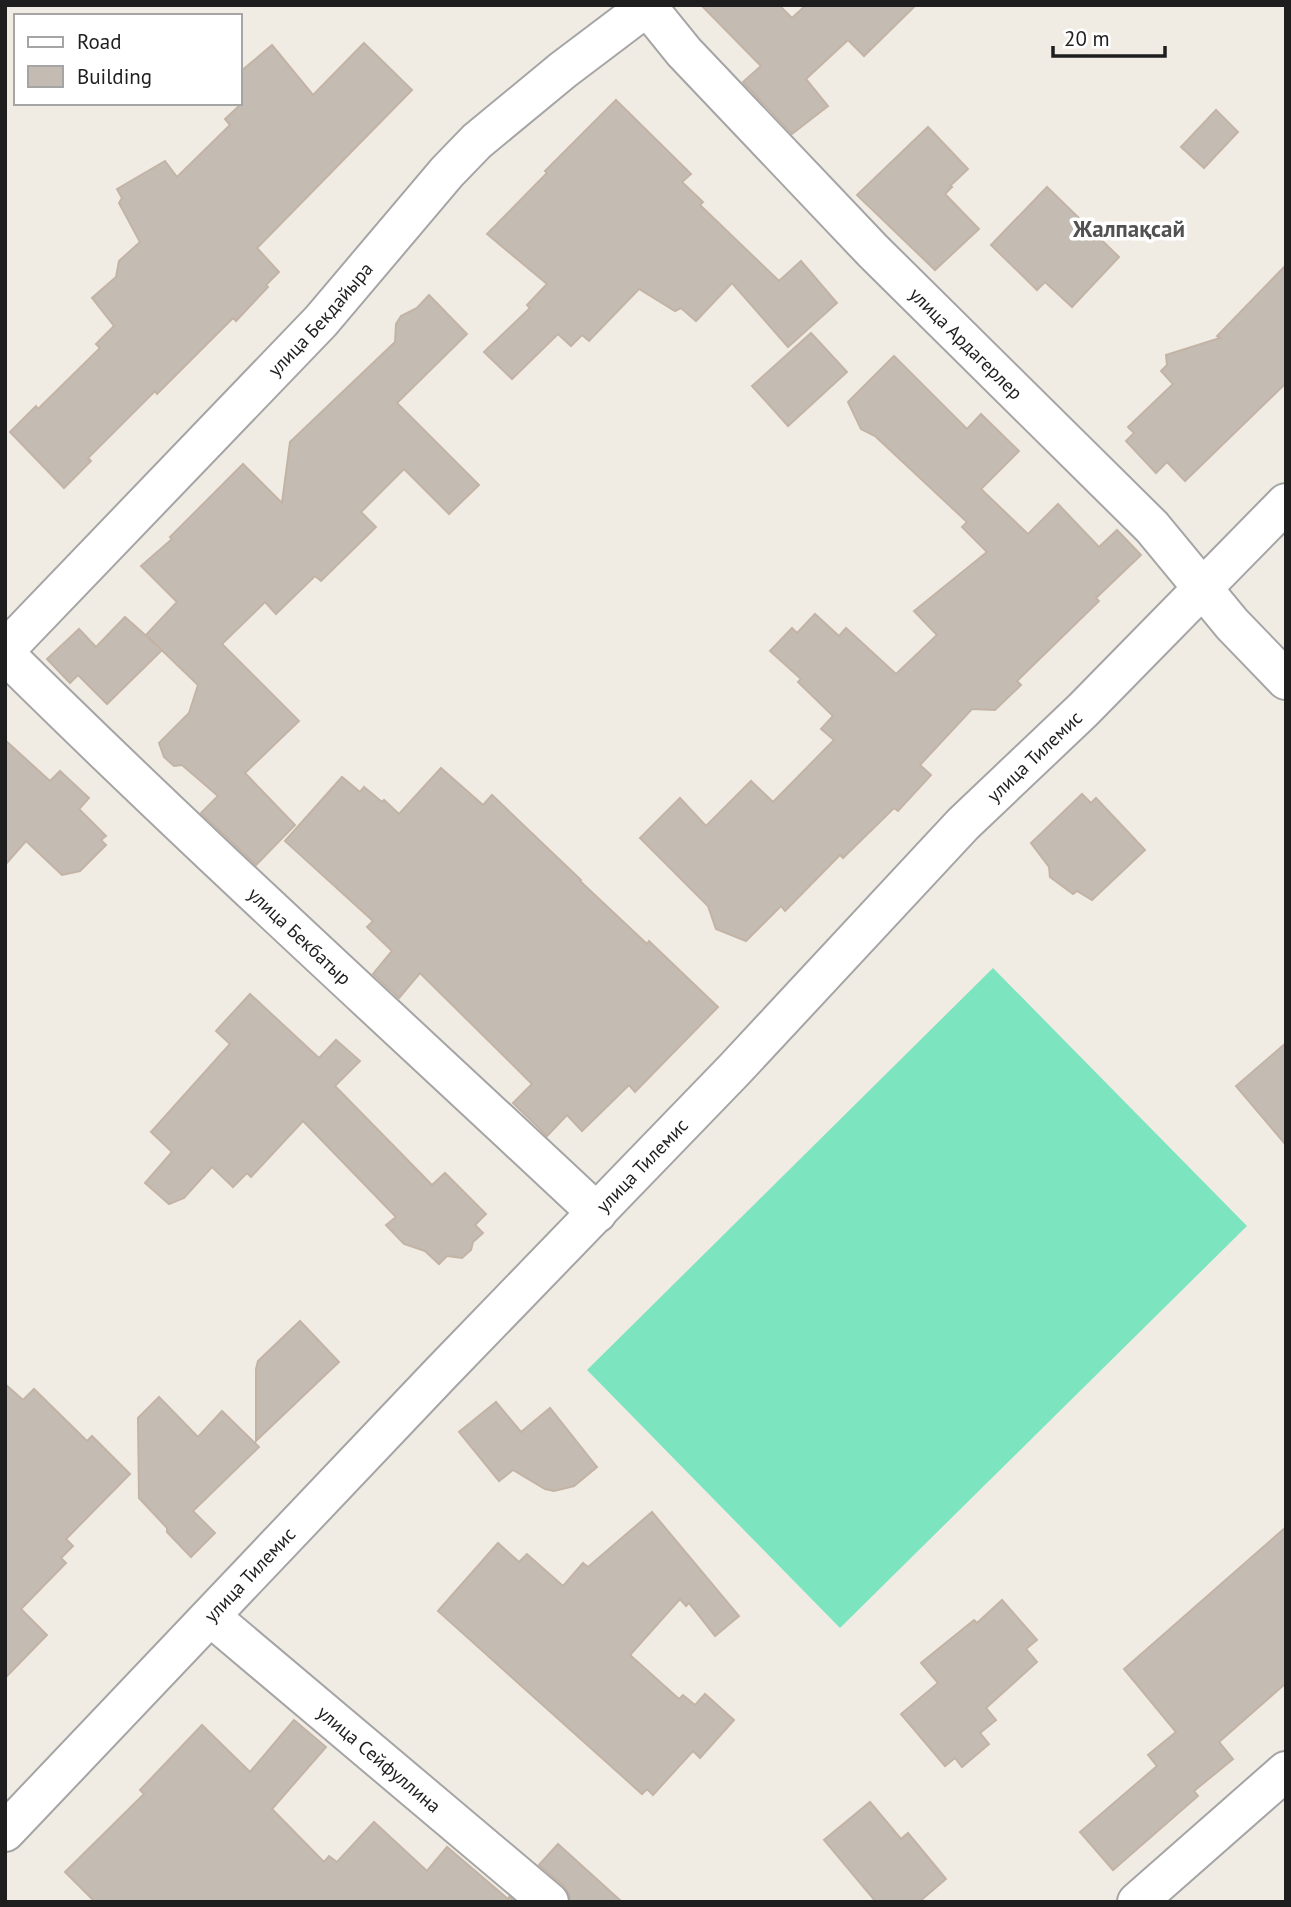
<svg xmlns="http://www.w3.org/2000/svg" width="1291" height="1907" viewBox="0 0 1291 1907" font-family="'PT Sans',sans-serif">
<style>
.pitch{fill:#7de4c0}
.building{fill:#c4bcb3;stroke:#c3b3a5;stroke-width:2}
.lines{fill:none;stroke-linecap:round;stroke-linejoin:round}
.minor-casing{stroke:#a5a5a5;stroke-width:42}
.minor{stroke:#fff;stroke-width:38}
.labels{text-anchor:middle;stroke-width:7;stroke-linejoin:round;paint-order:stroke}
.street-label{font-size:19px;fill:#1e1e1e;stroke:#fff}
.quarter-label{font-size:23px;font-weight:bold;fill:#515151;stroke:#fff}
</style>
<rect width="100%" height="100%" fill="#f0ece4"/>
<!-- pitch -->
<path class="pitch" d="M993,968l254,258 -407,402 -253,-258z"/>
<!-- building -->
<g class="building">
<path d="M701,5h78l13,13 14,-13h110l-52,51 -16,-16 -42,39 22,27 -36,28 -49,-52 18,-16z"/>
<path d="M364,43l48,47 -155,158 22,24 -13,13 2,2 -32,34 -3,-3 -76,76 -2,-3 -67,67 3,3 -27,27 -54,-56 26,-26 2,3 62,-61 -4,-4 18,-18 -22,-28 24,-21 3,-16 21,-19 -21,-39 3,-5 -5,-9 48,-28 12,16 53,-52 -5,-6 15,-14v-33l32,-27 41,50z"/>
<path d="M616,100l75,74 -9,8 21,20 -3,3 79,76 22,-20 36,42 -49,44 -56,-64 -36,38 -15,-13 -6,3 -36,-22 -50,52 -7,-6 -11,11 -13,-12 -46,45 -28,-27 46,-44 -3,-3 20,-21 -60,-50 60,-61 -2,-2z"/>
<path d="M1216,110l22,22 -34,36 -23,-21z"/>
<path d="M928,127l40,42 -18,17 2,1 -7,7 34,35 -44,41 -78,-75z"/>
<path d="M1047,187l72,70 -47,50 -27,-25 -8,8 -46,-45z"/>
<path d="M1286,265v118l-101,98 -18,-19 -11,11 -30,-32 8,-8 -6,-6 45,-43 -12,-13 6,-6 -1,-10 54,-17 -3,-2z"/>
<path d="M429,295l38,39 -70,69 82,82 -30,29 -45,-45 -43,43 15,15 -55,54 -6,-5 -39,38 -11,-12 -43,42 77,77 -54,52 50,52 -39,40 -55,-52 17,-17 -36,-31 -8,1 -10,-9 -5,-14 30,-30 9,-28 -52,-50 31,-33 -36,-36 31,-27 -2,-2 73,-73 39,39 8,-61 105,-100 1,-18 5,-8 16,-8z"/>
<path d="M811,333l36,39 -59,54 -36,-40z"/>
<path d="M894,356l73,73 14,-15 38,37 -38,38 47,45 30,-30 41,43 18,-17 24,25 -45,43 3,3 -82,80 4,4 -26,25 -23,-1 -52,56 11,10 -33,36 -4,-3 -51,50 -3,-3 -55,56 -4,-5 -35,35 -30,-12 -8,-23 -68,-68 40,-40 26,28 45,-45 22,21 61,-62 -13,-11 12,-13 -35,-34 3,-3 -31,-28 22,-23 5,5 18,-19 24,22 7,-8 50,46 41,-39 -23,-24 73,-59 -25,-25 5,-5 -92,-86 -14,-7 -13,-27z"/>
<path d="M125,617l37,33 -55,54 -29,-29 -8,8 -23,-24 32,-30 17,18z"/>
<path d="M5,740l45,41 10,-10 29,27 -10,11 27,27 -5,4 5,5 -26,26 -18,4 -36,-34 -21,24z"/>
<path d="M441,768l42,37 9,-10 89,85 -1,1 67,63 2,-3 69,66 -83,85 -6,-7 -47,46 -15,-16 -20,21 -3,-3 -31,-30 19,-19 -112,-111 -21,25 -26,-24 19,-23 -25,-24 6,-6 -88,-80 57,-64 18,15 4,-5 18,15 2,-2 15,14z"/>
<path d="M1082,794l9,9 5,-5 49,52 -53,50 -15,-9 -4,3 -23,-17 -1,-10 -18,-24z"/>
<path d="M250,994l69,64 17,-18 24,21 -25,25 97,99 13,-12 41,41 -11,11 8,8 -10,9 -2,8 -9,8 -15,-2 -8,8 -14,-13 -21,-7 -18,-19 10,-8 -93,-96 -52,56 -4,-4 -14,14 -21,-20 -28,31 -15,6 -24,-21 27,-31 -21,-20 79,-88 -14,-13z"/>
<path d="M1286,1043v102l-50,-59z"/>
<path d="M300,1321l39,41 -83,79v-72l2,-8z"/>
<path d="M5,1384l18,16 11,-11 53,52 5,-5 38,38 -64,65 7,7 -12,12 5,5 -45,46 26,26 -42,43z"/>
<path d="M159,1397l39,40 24,-26 37,36 -66,64 22,22 -24,24 -24,-25v-4l-28,-30 -1,-80z"/>
<path d="M496,1402l25,30 29,-24 47,59 -23,19 -20,5 -9,-2 -32,-19 -14,11 -40,-49z"/>
<path d="M652,1512l87,104 -24,20 -26,-33 -3,3 -6,-7 -50,56 49,44 4,-4 12,10 10,-11 29,26 -34,38 -7,-7 -40,44 -6,-6 -5,5 -204,-183 60,-68 21,19 8,-8 36,32 20,-23 5,4z"/>
<path d="M1286,1527v156l-67,59 14,17 -39,32 4,5 -85,74 -33,-38 77,-66 -9,-11 28,-23 -52,-63z"/>
<path d="M1002,1600l35,40 -11,9 11,13 -51,46 10,12 -16,13 9,11 -27,23 -7,-9 -10,8 -44,-52 37,-31 -17,-20 53,-43 3,3z"/>
<path d="M294,1720l32,27 -54,62 52,53 5,-6 8,6 37,-40 53,49 20,-24 61,52 1,-2 6,5h-420l-30,-30 79,-78 -4,-4 62,-65 48,47z"/>
<path d="M870,1802l31,37 7,-6 38,46 -27,23h-43l-52,-62z"/>
<path d="M558,1844l64,58h-52l-1,-8 -5,-8 -25,-21z"/>
</g>
<g class="lines">
<!-- minor casing -->
<g class="minor-casing">
<g id="minor">
<path id="s1" d="M646,5l38,47 189,199 279,276 80,97 54,56"/>
<path id="s2" d="M5,650l316,-329 126,-149 30,-31 86,-71 86,-65"/>
<path id="s3" d="M5,654c193,191 394,373 592,559"/>
<path id="s4" d="M211,1617l338,285"/>
<path id="s5" d="M5,1832l436,-459 293,-303 229,-246 120,-114 203,-207"/>
<path d="M1137,1902l149,-131"/>
</g>
</g>
<!-- minor -->
<use href="#minor" class="minor"/>
</g>
<g class="labels">
<!-- street labels -->
<g class="street-label">
<text dy="7" stroke="none"><textPath href="#s2" startOffset="457">улица Бекдайыра</textPath></text>
<text dy="7" stroke="none"><textPath href="#s1" startOffset="466">улица Ардагерлер</textPath></text>
<text dy="7" stroke="none"><textPath href="#s5" startOffset="1489">улица Тилемис</textPath></text>
<text dy="7" stroke="none"><textPath href="#s3" startOffset="408">улица Бекбатыр</textPath></text>
<text dy="7" stroke="none"><textPath href="#s5" startOffset="922">улица Тилемис</textPath></text>
<text dy="7" stroke="none"><textPath href="#s5" startOffset="355">улица Тилемис</textPath></text>
<text dy="7" stroke="none"><textPath href="#s4" startOffset="220">улица Сейфуллина</textPath></text>
</g>
<!-- quarter labels -->
<g class="quarter-label">
<text x="1129" y="237">Жалпақсай</text>
</g>
</g>
<!-- border -->
<rect width="1291" height="1907" fill="none" stroke="#1e1e1e" stroke-width="14"/>
<!-- legend -->
<rect x="14" y="14" width="228" height="91" fill="#ffffff" stroke="#a5a5a5" stroke-width="2"/>
<rect x="28" y="37" width="35" height="10" fill="#ffffff" stroke="#a5a5a5" stroke-width="2"/>
<text x="77" y="49" font-size="21" fill="#1e1e1e">Road</text>
<rect x="28" y="66" width="35" height="21" fill="#c4bcb3" stroke="#a5a5a5" stroke-width="2"/>
<text x="77" y="84" font-size="21" fill="#1e1e1e">Building</text>
<!-- scale -->
<path d="M1053 46v10h112v-10" fill="none" stroke="#1e1e1e" stroke-width="3.5"/>
<text x="1064" y="46" font-size="21" fill="#1e1e1e" stroke="#ffffff" stroke-width="5" paint-order="stroke">20 m</text>
</svg>
